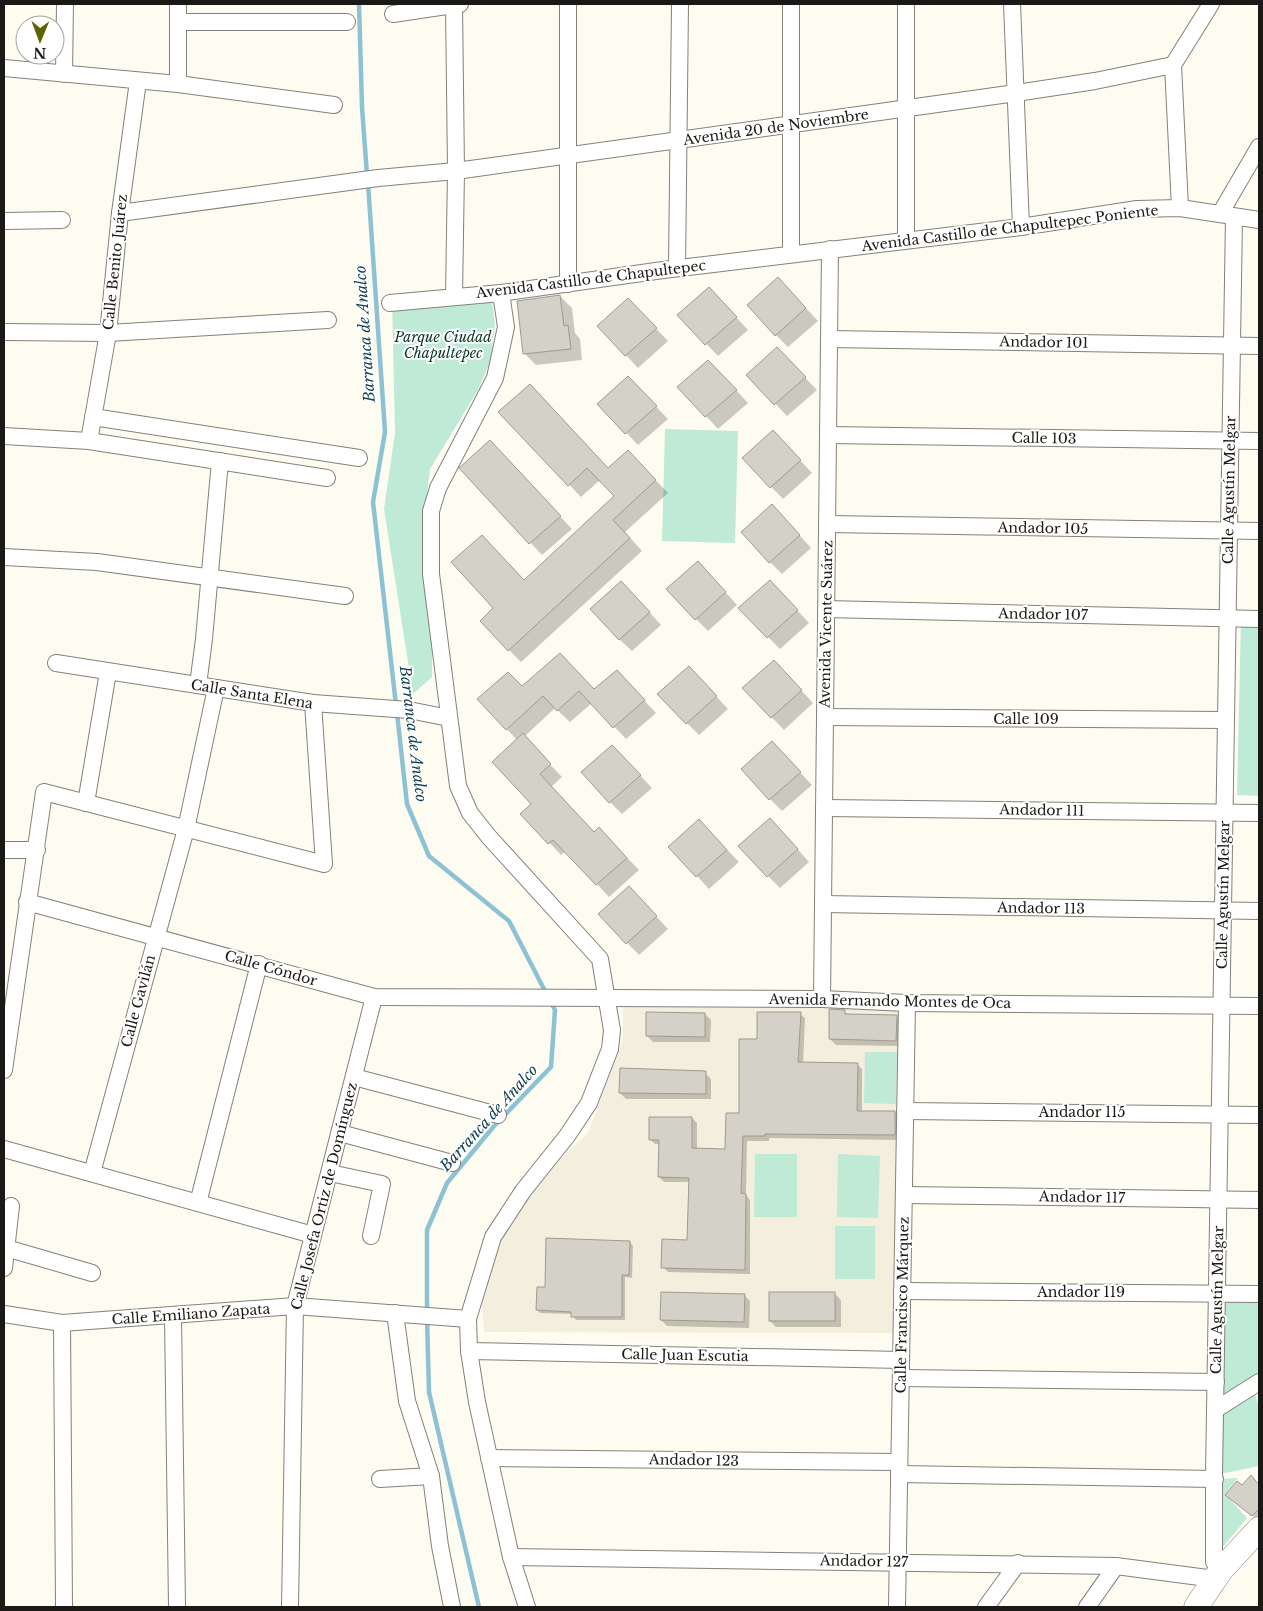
<svg xmlns="http://www.w3.org/2000/svg" width="1263" height="1611" viewBox="0 0 1263 1611" font-family="'Libre Baskerville',serif">
<style>
.built{fill:#f3eedd}
.park{fill:#bfead6}
.shadow{fill:#0003}
.lines{fill:none;stroke-linecap:round;stroke-linejoin:round}
.stream{stroke:#8dc2d4;stroke-width:4.5}
.building{fill:#d4d1c8;stroke:#9d9a92}
.street-casing{stroke:#838178;stroke-width:18}
.secondary-casing{stroke:#838178;stroke-width:25}
.street{stroke:#fff;stroke-width:16}
.secondary{stroke:#fff;stroke-width:24}
.labels{text-anchor:middle;stroke-width:4;stroke-linejoin:round;paint-order:stroke}
.street-label{font-size:14px;fill:#1a1915;stroke:#fff}
.park-label{font-size:14px;font-style:italic;fill:#093424;stroke:#fff}
.water-label{font-size:15px;font-style:italic;fill:#13424f;stroke:#fff}
</style>
<rect width="100%" height="100%" fill="#fefbf1"/>
<!-- built -->
<path class="built" d="M623,1005l284,3 -7,325 -416,-1 -2,-28 19,-68 27,-45 60,-58 35,-93z"/>
<!-- park -->
<g class="park">
<path d="M449,291l43,10 3,24 -5,37 -12,28 -48,79 -7,63 9,81v64l-19,17 -29,-185 11,-76 -3,-139z"/>
<path d="M665,429l73,2 -3,112 -73,-2z"/>
<path d="M1241,619h18v177l-22,-1z"/>
<path d="M865,1052h32l-1,52 -32,-1z"/>
<path d="M755,1154h42v63h-43z"/>
<path d="M838,1154l42,2 -2,62 -41,-1z"/>
<rect x="835" y="1226" width="40" height="53"/>
<path d="M1217,1294l42,1v87l-6,4 6,22v58l-44,9z"/>
<path d="M1238,1478l-13,16 22,24 -25,30 -3,-69z"/>
</g>
<!-- shadow -->
<g class="shadow">
<path d="M790,291l28,30 -30,26 -12,-12z"/>
<path d="M560,296l12,12 3,25 5,6 2,21 -46,5 -12,-12z"/>
<path d="M721,301l27,29 -30,26 -39,-41z"/>
<path d="M640,312l28,29 -30,27 -39,-42z"/>
<path d="M789,361l28,29 -30,26 -39,-41z"/>
<path d="M720,373l28,30 -30,26 -39,-42z"/>
<path d="M640,390l28,29 -30,26 -39,-41z"/>
<path d="M500,412l108,57 32,-5 28,29 -43,39 17,19 -121,111 -12,-12 16,-69 91,-85 -16,-16 -19,17z"/>
<path d="M785,444l27,29 -29,26 -40,-41z"/>
<path d="M502,454l70,75 -30,26 -81,-87z"/>
<path d="M784,518l27,30 -29,26 -12,-12z"/>
<path d="M710,575l27,30 -29,26 -12,-12z"/>
<path d="M782,594l27,29 -29,26 -12,-12z"/>
<path d="M634,595l27,30 -29,26 -13,-12z"/>
<path d="M786,674l27,29 -29,27 -40,-42z"/>
<path d="M701,680l27,29 -29,26 -12,-12z"/>
<path d="M629,684l27,29 -30,26 -34,-36 -22,19 -15,-14 -31,29 38,40 -11,10 44,46 16,8 28,29 -30,27 -43,-46 -5,4 -39,-41 11,-10 -16,-64 -38,-41 44,-11 71,3z"/>
<path d="M784,755l28,30 -30,26 -12,-12z"/>
<path d="M624,758l28,30 -30,26 -12,-12z"/>
<path d="M782,832l27,30 -29,26 -12,-12z"/>
<path d="M711,833l28,29 -30,27 -39,-42z"/>
<path d="M641,900l27,29 -29,26 -40,-41z"/>
<path d="M844,1011l4,4 48,1 6,6v24l-66,-1 -6,-6z"/>
<path d="M705,1014l6,6 -1,22h-57l-6,-6z"/>
<path d="M800,1014l5,4 -2,46h54l5,5v43h33l5,5 -1,23 -130,-2v3h-22l-1,54 4,5v74l-82,-2 -5,-5 26,-26 1,-59h-26l-5,-5 1,-33h-5l-5,-5 42,-21 5,5v26l29,1 14,-36 18,-73z"/>
<path d="M705,1073l6,6v20h-85l-6,-6z"/>
<path d="M630,1242l3,4 -1,32 -7,-1v43h-49l-4,-6 -32,-1 -3,-3z"/>
<path d="M835,1294l6,6v27h-65l-6,-6z"/>
<path d="M744,1295l6,6 -1,27 -82,-2 -6,-6z"/>
<path d="M1251,1477l8,9v30l-2,3 -26,-21z"/>
</g>
<g class="lines">
<!-- stream -->
<g class="stream">
<path d="M359,4l3,103 5,68"/>
<path d="M368,183l17,249 -12,70 23,203"/>
<path d="M397,713l10,91 22,52 80,65 37,72"/>
<path d="M427,1312v-82l20,-47 47,-57 57,-59 4,-57 -4,-8"/>
<path d="M427,1319l2,73 50,215"/>
</g>
</g>
<!-- building -->
<g class="building">
<path d="M778,277l28,31 -31,28 -28,-31z"/>
<path d="M709,287l28,30 -32,28 -28,-30z"/>
<path d="M560,295l4,31 4,-1 3,24 -48,5 -6,-53z"/>
<path d="M628,298l29,30 -32,28 -28,-30z"/>
<path d="M777,347l29,30 -32,28 -28,-30z"/>
<path d="M708,360l29,30 -32,27 -28,-30z"/>
<path d="M628,376l29,30 -32,28 -28,-30z"/>
<path d="M530,384l78,84 20,-18 28,30 -43,40 17,18 -122,113 -28,-30 13,-13 -42,-46 31,-27 42,45 90,-84 -27,-28 -19,18 -70,-74z"/>
<path d="M773,430l28,30 -31,28 -28,-30z"/>
<path d="M490,440l71,76 -32,28 -70,-76z"/>
<path d="M772,504l28,31 -31,28 -28,-31z"/>
<path d="M698,561l28,31 -31,28 -29,-31z"/>
<path d="M770,580l28,30 -31,28 -29,-30z"/>
<path d="M621,581l29,31 -31,28 -29,-31z"/>
<path d="M560,653l34,36 23,-19 28,30 -32,28 -34,-37 -22,20 -14,-15 -37,34 -29,-31 31,-27 14,14z"/>
<path d="M774,660l28,30 -31,28 -29,-30z"/>
<path d="M689,666l28,30 -31,28 -29,-30z"/>
<path d="M523,733l28,31 -11,10 54,58 5,-5 28,31 -31,27 -43,-45 -5,4 -28,-30 11,-10 -39,-42z"/>
<path d="M772,741l29,31 -32,28 -28,-31z"/>
<path d="M612,745l29,30 -32,28 -28,-31z"/>
<path d="M770,818l28,31 -31,28 -29,-31z"/>
<path d="M699,819l28,31 -31,27 -28,-30z"/>
<path d="M629,886l28,30 -31,28 -28,-30z"/>
<path d="M829,1009l16,1v4l52,1 -1,26 -67,-2z"/>
<path d="M646,1012l59,1v24l-59,-1z"/>
<path d="M757,1012h44l-3,50 60,1 -1,48h38v24l-130,-1v2h-22l-2,57 5,1 -1,76 -84,-2 1,-29 25,1 2,-62 -31,-1 1,-37h-10v-23h43v31l33,1 1,-36h13v-74h18z"/>
<path d="M620,1068l86,3v23l-87,-1z"/>
<path d="M546,1238l84,3 -1,34h-7v42h-51v-5l-35,-2 1,-23h8z"/>
<path d="M661,1292l84,2 -1,28 -84,-2z"/>
<rect x="769" y="1292" width="66" height="29"/>
<path d="M1251,1475l8,10v24l-7,7 -27,-21 12,-14 5,4z"/>
</g>
<g class="lines">
<!-- street casing -->
<g class="street-casing">
<g id="street">
<path d="M454,4l2,167 -2,125"/>
<path d="M568,4v280"/>
<path d="M791,4v250"/>
<path d="M906,4v236"/>
<path d="M1012,4l9,223"/>
<path d="M393,14l67,-10"/>
<path d="M178,22h169"/>
<path d="M4,68l174,16 156,21"/>
<path d="M64,74l1,-70"/>
<path d="M178,84v-80"/>
<path d="M1180,208l-7,-143 38,-61"/>
<path d="M120,213l258,-35 78,-7 560,-78 79,-12 78,-16"/>
<path d="M1220,214l39,-67"/>
<path d="M4,221l58,-1"/>
<path d="M677,268l3,-264"/>
<path d="M501,293l5,34 -11,51 -57,110 -7,23v63l27,212 12,27 19,24 111,122 12,71 -2,19 -21,54 -22,33 -44,55 -30,46 -25,82 1,32 8,51 34,155 16,50"/>
<path d="M390,303l111,-10 162,-23 358,-43 116,-18 43,-1 79,12"/>
<path d="M4,332l104,1 220,-13"/>
<path d="M829,339l430,7"/>
<path d="M93,417l266,41"/>
<path d="M828,435l431,6"/>
<path d="M4,436l85,5 238,37"/>
<path d="M89,441l19,-108 12,-120 18,-132"/>
<path d="M827,524l432,7"/>
<path d="M4,557l93,5 248,34"/>
<path d="M826,609l433,10"/>
<path d="M56,663l257,40 96,7 40,8"/>
<path d="M198,685l6,-46 16,-178"/>
<path d="M825,717l401,3"/>
<path d="M86,803l22,-131"/>
<path d="M824,808l435,5"/>
<path d="M4,850h33"/>
<path d="M27,902l347,95 448,2 85,4 352,3"/>
<path d="M823,904l436,7"/>
<path d="M822,999l8,-750"/>
<path d="M4,1070l40,-278 280,72 -11,-161"/>
<path d="M354,1077l144,38"/>
<path d="M905,1111l354,4"/>
<path d="M340,1133l112,30"/>
<path d="M4,1149l309,86"/>
<path d="M92,1173l94,-344 30,-141"/>
<path d="M330,1173l52,11 -11,52"/>
<path d="M904,1195l355,5"/>
<path d="M198,1203l61,-239"/>
<path d="M6,1248l86,25"/>
<path d="M4,1268l7,-62"/>
<path d="M902,1291l357,3"/>
<path d="M395,1313l12,88 24,75 9,70 12,61"/>
<path d="M4,1314l58,9 233,-17 173,13"/>
<path d="M173,1316l4,291"/>
<path d="M62,1323l2,284"/>
<path d="M469,1351l432,9"/>
<path d="M901,1378l315,4"/>
<path d="M1215,1410l44,-28"/>
<path d="M489,1458l410,4"/>
<path d="M899,1474l316,5"/>
<path d="M380,1479l51,-3"/>
<path d="M511,1557l605,9 99,13"/>
<path d="M1221,1570l-7,-8v-87l20,-1258"/>
<path d="M290,1607l5,-301 79,-309"/>
<path d="M897,1607l10,-604"/>
<path d="M986,1607l32,-44"/>
<path d="M1087,1607l29,-41"/>
</g>
</g>
<!-- secondary casing -->
<g class="secondary-casing">
<path id="secondary" d="M1196,1607l25,-37 38,-41"/>
</g>
<!-- street -->
<use href="#street" class="street"/>
<!-- secondary -->
<use href="#secondary" class="secondary"/>
</g>
<g class="labels">
<!-- street labels -->
<g class="street-label">
<text transform="translate(776 127) rotate(-8)" y="5">Avenida 20 de Noviembre</text>
<text transform="translate(1010 228) rotate(-7)" y="5">Avenida Castillo de Chapultepec Poniente</text>
<text transform="translate(115 262) rotate(-84)" y="5">Calle Benito Juárez</text>
<text transform="translate(591 279) rotate(-7)" y="5">Avenida Castillo de Chapultepec</text>
<text transform="translate(1044 342) rotate(1)" y="5">Andador 101</text>
<text transform="translate(1044 438) rotate(1)" y="5">Calle 103</text>
<text transform="translate(1229 490) rotate(-89)" y="5">Calle Agustín Melgar</text>
<text transform="translate(1043 528) rotate(1)" y="5">Andador 105</text>
<text transform="translate(1043 614) rotate(1)" y="5">Andador 107</text>
<text transform="translate(826 624) rotate(-89)" y="5">Avenida Vicente Suárez</text>
<text transform="translate(252 694) rotate(9)" y="5">Calle Santa Elena</text>
<text x="1026" y="724">Calle 109</text>
<text transform="translate(1042 810) rotate(1)" y="5">Andador 111</text>
<text transform="translate(1223 895) rotate(-89)" y="5">Calle Agustín Melgar</text>
<text transform="translate(1041 908) rotate(1)" y="5">Andador 113</text>
<text transform="translate(271 968) rotate(16)" y="5">Calle Cóndor</text>
<text transform="translate(138 1001) rotate(-75)" y="5">Calle Gavilán</text>
<text transform="translate(890 1001) rotate(1)" y="5">Avenida Fernando Montes de Oca</text>
<text x="1082" y="1117">Andador 115</text>
<text transform="translate(324 1196) rotate(-76)" y="5">Calle Josefa Ortiz de Domínguez</text>
<text transform="translate(1082 1197) rotate(1)" y="5">Andador 117</text>
<text x="1081" y="1297">Andador 119</text>
<text transform="translate(1217 1300) rotate(-89)" y="5">Calle Agustín Melgar</text>
<text transform="translate(902 1305) rotate(-89)" y="5">Calle Francisco Márquez</text>
<text transform="translate(191 1314) rotate(-4)" y="5">Calle Emiliano Zapata</text>
<text transform="translate(685 1355) rotate(1)" y="5">Calle Juan Escutia</text>
<text transform="translate(694 1460) rotate(1)" y="5">Andador 123</text>
<text transform="translate(864 1561) rotate(1)" y="5">Andador 127</text>
</g>
<!-- park labels -->
<g class="park-label">
<text x="443" y="342">Parque Ciudad<tspan x="443" dy="16">Chapultepec</tspan></text>
</g>
<!-- water labels -->
<g class="water-label">
<text transform="translate(365 334) rotate(-94)" y="5">Barranca de Analco</text>
<text transform="translate(413 734) rotate(83)" y="5">Barranca de Analco</text>
<text transform="translate(489 1118) rotate(-48)" y="5">Barranca de Analco</text>
</g>
</g>
<!-- border -->
<rect width="1263" height="1611" fill="none" stroke="#1a1915" stroke-width="10"/>
<!-- north arrow -->
<g transform="translate(40 40) rotate(181)"><circle r="24" fill="#ffffff" stroke="#a3a3a1"/>
<path d="M0-4L9 19L0 12L-9 19Z" fill="#5c6401"/>
<text y="-8" font-size="14" font-weight="bold" text-anchor="middle" fill="#1a1915">N</text>
</g>
</svg>
